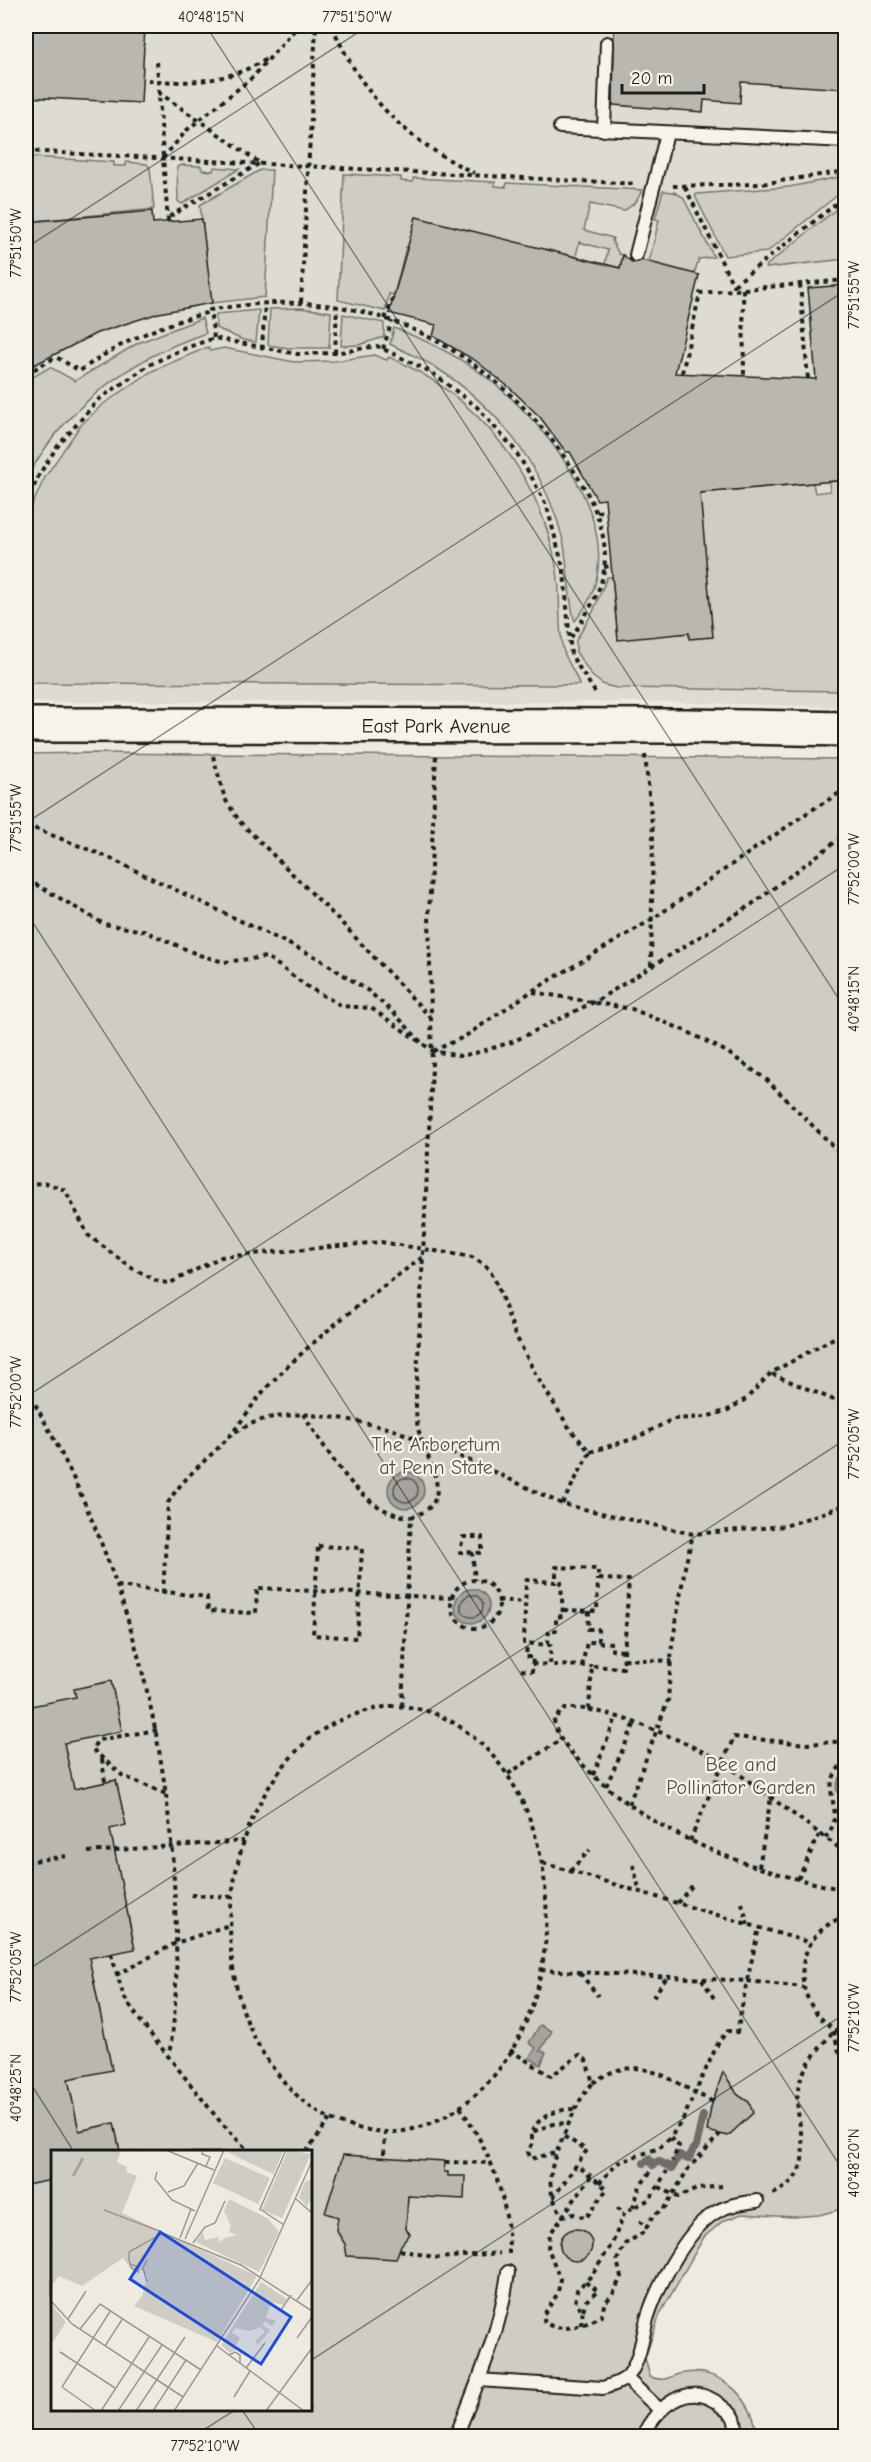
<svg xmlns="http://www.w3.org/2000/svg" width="871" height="2462" viewBox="0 0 871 2462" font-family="'Comic Neue',sans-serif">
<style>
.built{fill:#dedbd1}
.green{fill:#cfccc3;stroke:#767470;stroke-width:1.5;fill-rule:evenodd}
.water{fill:#a6a39d;stroke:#6f6d69;stroke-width:1.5}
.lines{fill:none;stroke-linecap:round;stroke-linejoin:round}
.shore{stroke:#535250;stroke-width:1.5}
.stream{stroke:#6f6d69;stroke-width:8}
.building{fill:#bab7af;stroke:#1c1c1c;stroke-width:1.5}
.service-casing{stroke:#1c1c1c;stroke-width:16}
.secondary-casing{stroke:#1c1c1c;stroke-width:38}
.path{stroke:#1c1c1c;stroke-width:4;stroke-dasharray:4.5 4.5;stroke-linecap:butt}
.service{stroke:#f7f3e8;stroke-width:12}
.secondary{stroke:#f7f3e8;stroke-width:33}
.ticks{fill:none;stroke:#1c1c1c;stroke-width:1.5;stroke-opacity:0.45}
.labels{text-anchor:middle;stroke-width:4.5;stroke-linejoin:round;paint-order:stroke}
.street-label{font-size:20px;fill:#1c1c1c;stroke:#f7f3e8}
.park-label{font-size:20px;fill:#52514e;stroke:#f7f3e8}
.inset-river{fill:none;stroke:#a6a39d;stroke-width:3}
.inset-road{fill:none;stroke:#9a9892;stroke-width:1.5}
.view{fill:#1d4ed8;fill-opacity:0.15;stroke:#1d4ed8;stroke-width:3}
.inset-edge{fill:none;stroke:#1c1c1c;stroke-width:3}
.neatline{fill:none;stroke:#1c1c1c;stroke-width:2}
.ticks-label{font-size:15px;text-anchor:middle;fill:#1c1c1c}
</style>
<rect width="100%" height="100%" fill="#eeeae0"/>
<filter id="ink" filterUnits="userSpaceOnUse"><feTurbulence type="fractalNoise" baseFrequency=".0167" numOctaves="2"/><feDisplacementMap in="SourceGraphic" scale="12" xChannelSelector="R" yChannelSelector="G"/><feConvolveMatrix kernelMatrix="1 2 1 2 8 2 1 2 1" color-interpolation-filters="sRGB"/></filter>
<g filter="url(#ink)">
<!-- built -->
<path class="built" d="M26,26h819v681l-178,-5h-641z"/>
<!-- green -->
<g class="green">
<path d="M31,157l83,5v4h12v-4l21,2 3,4 4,41 -128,13v-61h5z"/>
<path d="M182,165l19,1 1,4 11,1 1,-4 25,2 -57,35 -4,-3 -1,-34z"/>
<path d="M260,170h12l-7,127 -53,6 -12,-98z"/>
<path d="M344,174l57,3v4l12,1v-4l82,4v4l11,1 1,-4 135,7 -6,12 -12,9 -34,-7 -6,26 29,8 -1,3 7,13 4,1 -3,13 -15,-4 3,-14 -29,-8 -3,15 -170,-10 -12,48 -5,-1 -4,17 -47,-11z"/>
<path d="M845,176v13l-78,63 -42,4 -30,-60 2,-2 92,-7z"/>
<path d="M663,191l11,1 9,5 31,60 -15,2 -5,15 -45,-12 10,-42 -4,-1z"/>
<path d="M845,202v57l-79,9 1,-3z"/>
<path d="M301,308l30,4 -2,36h-40l-21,-3 2,-36z"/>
<path d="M259,310l-3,32 -13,-2 -27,-12v-14z"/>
<path d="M343,314l41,9v14l-25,8 -18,1z"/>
<path d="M202,318l4,15c-79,27 -140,73 -180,146v-98l24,-14 25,14 63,-38z"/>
<path d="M394,328c34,13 67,29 96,52 62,49 152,163 85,241 -5,-7 -8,-66 -12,-81 -18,-72 -66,-134 -128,-173 -14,-9 -30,-15 -45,-23z"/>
<path d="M208,347l2,4 14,-3 70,14 41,-1 39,-6 13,5 2,-3c89,38 152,118 168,214 4,24 1,49 5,73 2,16 15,29 17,41l-553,-2v-165l19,-41 35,-51 22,-21 50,-34z"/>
<path d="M845,480v211l-228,-3 -13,-3 -12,-9 -16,-24v-12l17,-28 14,-35h5l6,62 71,-6 11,-140 113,-10 2,10 15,-2 -1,-9z"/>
<path d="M86,753l759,6v1449l-26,7 -26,2 -51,-3 -19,7 -19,16 -44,77 -15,44 5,19c20,6 17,-2 35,-4 37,-6 70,28 72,63h-731v-1682zM52,2152h258v258h-258z"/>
</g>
<!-- water -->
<g class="water">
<circle cx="406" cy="1490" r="18"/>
<circle cx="472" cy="1606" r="17"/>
<path d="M845,1775v40l-9,-27 3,-10z"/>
<path d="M540,2025l12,6 -12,20 6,1 -5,13 -12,-7 7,-10 -7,-5z"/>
</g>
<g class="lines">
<!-- shore -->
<g class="shore">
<circle cx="406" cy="1490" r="12"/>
<circle cx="472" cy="1606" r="11"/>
</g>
<!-- stream -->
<path class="stream" d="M644,2163l5,-4 4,6 5,-4 14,7 7,-13 9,4 8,-13 7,-30"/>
</g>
<!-- building -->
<g class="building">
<path d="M26,26h119l-4,77 -115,-6z"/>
<path d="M614,26h232v63l-105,-7 -1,21 -36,-3 -1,12 -90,-7z"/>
<path d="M152,211l1,12 49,-4 10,84 -53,10 -62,20 -71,36v-147z"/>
<path d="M416,217l204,51 3,-13 10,8 9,-3 57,15 -24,98 141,6 -8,-91 38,-3v195l-146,13 13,144 -24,2v-6l-71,7 -13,-141 -8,1 -27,-48h-4l-26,-35 -30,-29 -34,-27 -43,-25 3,-11 -47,-12z"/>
<path d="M111,1681l11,50 -58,12 10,46 42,-9 10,45 -16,4 25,120 -46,9 23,112 -44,9 11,52 35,-8 6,28h-68v29l-26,5v-478l50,-10 -2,-8z"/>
<path d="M723,2072l15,23 11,7 4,11 -25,23 -21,-5 4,-24z"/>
<path d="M343,2155l102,6 -1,11h4v4h17l-1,23 -56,-3 -2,33 4,5 -9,11 -5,14 -49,-3 -2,-12 -9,-14 2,-13 -13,-4z"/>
<circle cx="576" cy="2245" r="16"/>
</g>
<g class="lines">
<!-- service casing -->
<g class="service-casing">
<g id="service">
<path d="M560,127l286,14"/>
<path d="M604,130l3,-87"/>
<path d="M636,255l31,-122"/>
<path d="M626,2378l33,31"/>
<path d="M478,2380l125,8c9,-3 18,-5 25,-12 12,-15 14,-38 19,-57 10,-32 38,-86 66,-105 13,-9 29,-11 44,-13"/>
<path d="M459,2429c21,-52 42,-101 49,-157"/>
<path d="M643,2436c13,-29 46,-57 77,-31 4,4 12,8 14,13 2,5 2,13 3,18"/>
</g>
</g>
<!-- secondary casing -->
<g class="secondary-casing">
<g id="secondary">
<path id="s1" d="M26,725l661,1 159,3"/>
</g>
</g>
<!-- path -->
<g class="path">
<path d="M332,26c32,72 71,112 142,147"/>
<path d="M157,62l6,95"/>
<path d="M148,80c43,5 83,1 120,-22"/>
<path d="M158,92l102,71 -93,55"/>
<path d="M26,151l610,33"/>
<path d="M673,186l88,-2 85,-13"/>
<path d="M685,187l49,100"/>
<path d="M168,221l-5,-63 24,-28 66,-53 45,-51"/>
<path d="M800,284l8,95"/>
<path d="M734,285l112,-89"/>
<path d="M743,289l1,87"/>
<path d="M301,302l15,-276"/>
<path d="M385,319l8,-21"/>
<path d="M214,338l-4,-28c52,-9 102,-11 153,2 86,22 158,80 207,153 21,31 39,66 34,105 -4,26 -22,51 -36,72"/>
<path d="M262,349l3,-47"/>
<path d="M383,349l9,-28"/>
<path d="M335,353l2,-47"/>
<path d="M682,373l18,-80 146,-13"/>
<path d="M26,374l30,-17 24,14c39,-29 83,-47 130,-59"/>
<path d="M26,503l14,-30 17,-26 41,-47 51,-35 29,-14 36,-13 83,16 38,-1 42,-7 54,26 46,35 37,42 17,27 16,31 17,64 7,84 24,37"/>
<path d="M597,512l9,-1"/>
<path d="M604,567l7,-1"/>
<path d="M645,755l8,79 -2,132"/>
<path d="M213,756l12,43 15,23 98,97 93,99"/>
<path d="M26,825l79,31 211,101 51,33 27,23 28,30"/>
<path d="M26,884l11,1 67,39 40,7 55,24 25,7 43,-5 41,30 34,19 29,2 62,43 27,5 19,-4 33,-10 84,-41 155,-96 95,-71"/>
<path d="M533,992l99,17 54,22 41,21 40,28 79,79"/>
<path d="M433,1051l31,-14 68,-46 119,-71 156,-107 39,-24"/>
<path d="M26,1184l20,-1 19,7 23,45 42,32 29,15 11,1 51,-26 160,-15 91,15 14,9 8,11 22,59 21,41 33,52 20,23 46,-14 37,-19 33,-2 22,-7 18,-11 25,-26 75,-42"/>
<path d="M772,1374l74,31"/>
<path d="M26,1389c93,156 143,335 149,516 2,49 3,101 -6,149"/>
<path d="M303,1414c26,38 57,100 108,103"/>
<path d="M228,1437l22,-13 17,-6 36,-4 43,5 46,10 81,33 89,42 131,30 92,-8 61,-21"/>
<path d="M562,1504l28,-52"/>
<path d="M463,1537h19v16l-22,-1z"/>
<path d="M318,1546l44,2 -5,90 -44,-3z"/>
<path d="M472,1552l3,28"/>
<circle cx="475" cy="1604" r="24"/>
<path d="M117,1586l90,11 1,14 48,2 1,-25 194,10"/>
<path d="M163,1593l5,-90c14,-25 39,-43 59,-64 16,-18 28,-40 45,-57 47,-48 99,-87 152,-126"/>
<path d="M498,1600l27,2"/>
<path d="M564,1610l33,1 1,-32"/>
<path d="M589,1611l-1,18h10v14"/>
<path d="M548,1644l1,-14h7v-13l7,-1 -2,-34h-5"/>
<path d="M624,1659l48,2"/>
<path d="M532,1664l18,1"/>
<path d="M582,1666l5,-24 25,1v7l12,1"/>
<path d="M521,1670l11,1 1,-14h-7l1,-13"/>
<path d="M390,1706c36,0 63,12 90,37 97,88 88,299 -28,369 -20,12 -42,21 -66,20 -53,-4 -81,-22 -113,-64 -69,-92 -52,-248 32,-325 23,-21 54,-32 85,-37z"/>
<path d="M402,1706l9,-189c48,-14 16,-55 8,-85 -3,-11 -3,-22 -3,-33l16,-331 -3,-154 7,-160"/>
<path d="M589,1710l3,-44 31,2 6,-88 -31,-1v-10l-42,-2v15l-30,-2 -2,63 27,2 -1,20 42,1"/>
<path d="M157,1730l-59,10 -6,9 31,27 43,18"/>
<path d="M841,1741l5,-7"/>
<path d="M846,1741l-39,3 -73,-7 -11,25c-38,-20 -114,-56 -157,-54l-12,11c1,17 17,33 28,45 70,72 168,107 264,126"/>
<path d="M102,1759l3,23"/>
<path d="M508,1774l54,-35"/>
<path d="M593,1775l23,-57"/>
<path d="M606,1786l29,-63"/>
<path d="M629,1804l39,-104 4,-54 13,-79 8,-33"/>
<path d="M825,1838c26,-31 -13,-45 21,-78"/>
<path d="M690,1841l33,-79 123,91"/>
<path d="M88,1852l156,-11"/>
<path d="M26,1862l41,-6"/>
<path d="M543,1863l268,80"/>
<path d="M633,1865l7,27"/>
<path d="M759,1867l12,-70"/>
<path d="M570,1871l20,-21"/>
<path d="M798,1879l21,-44"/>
<path d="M191,1895l41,2"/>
<path d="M677,1903l15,-17"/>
<path d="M742,1903l6,22"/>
<path d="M846,1916c-60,20 -56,96 0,119"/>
<path d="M111,1954l13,43 17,25 77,97 31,33"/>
<path d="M541,1970l206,11 12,-53"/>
<path d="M580,1973l18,23"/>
<path d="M116,1975l60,-32 56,-19"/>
<path d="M702,1979l13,21"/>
<path d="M653,1997l14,-20"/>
<path d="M834,2031l4,18 8,14"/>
<path d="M510,2050l41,26 28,-21 7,5 7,23c-14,15 -20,31 -28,49 -13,31 -24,53 -2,84l11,-2 12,4 21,-29 -30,-24"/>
<path d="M593,2083c47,-35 78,0 121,19"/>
<path d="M460,2107c31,46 49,92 49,147"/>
<path d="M532,2131c8,-16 26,-22 43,-22"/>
<path d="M670,2138l9,8 -7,15"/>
<path d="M306,2152l24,-33"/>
<path d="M554,2153l-23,6 -3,-7 4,-8v-12l21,-8 16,-1"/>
<path d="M384,2154l1,-22"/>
<path d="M445,2162l47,1"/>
<path d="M591,2176l-41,58 -2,14 12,31 -2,14 -15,23 2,7c17,10 41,3 56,-7l4,-14 7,-6 9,-19 -4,-17 8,-16 19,-12 9,-16 13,-10 22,-37 32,-35"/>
<path d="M599,2183l19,-20 41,-15 11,-10 13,-19 36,-78 9,-10 9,1 10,-51 56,6"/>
<path d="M659,2187l19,10 19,-8 25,-3"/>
<path d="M773,2194c55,-26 14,-73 27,-113 6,-19 22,-35 34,-51"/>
<path d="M553,2198l34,-48 -24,-14"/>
<path d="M617,2208l8,4"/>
<path d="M633,2208l7,-22 12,-16"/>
<path d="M639,2221l8,7"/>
<path d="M400,2250l38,8 62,-5"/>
<path d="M583,2310l3,-9 12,-10 -13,-9"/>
<path d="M581,2325l2,-15 -8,-7 2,-13 15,-15 20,-31 13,-32 25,-13 17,-28"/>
</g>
<!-- service -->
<use href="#service" class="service"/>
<!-- secondary -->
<use href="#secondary" class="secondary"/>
</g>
</g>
<!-- ticks -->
<path class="ticks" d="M206,26l640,984M26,248l342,-222M26,823l820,-533M26,912l820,1263M26,1397l820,-533M26,1971l820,-532M26,2076l48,76M310,2361l536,-348M242,2410l18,26M194,2436l41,-26"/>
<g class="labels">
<!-- street labels -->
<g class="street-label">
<text dy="7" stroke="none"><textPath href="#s1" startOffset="410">East Park Avenue</textPath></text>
</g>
<!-- park labels -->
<g class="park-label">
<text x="436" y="1451">The Arboretum<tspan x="436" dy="23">at Penn State</tspan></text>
<text x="741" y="1771">Bee and<tspan x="741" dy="23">Pollinator Garden</tspan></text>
</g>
</g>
<!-- overview -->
<g transform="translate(51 2150)">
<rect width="261" height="261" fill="#eeeae0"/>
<path d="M0,0l70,1 -4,11 10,5 -1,5 11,4 -15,37 135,63 -40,66 -83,-36 8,-10 5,-19 -5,-7 -8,3 -11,-15 -41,28 -23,-10 -8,10zM179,0h54l-11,24 -44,-21zM237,0l23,4 -29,64 -20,-8zM174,8l45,20 -12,26 -45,-21zM261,29v18l-5,10 -8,-10 6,-15zM178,49l38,19 12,14 -20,40 -63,-30 7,-10 2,8 14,-3 -1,6 5,-5 -3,9 4,-9 13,-3 -8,-3 2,-6 -7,-15zM210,132l26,17 -4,6 -17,-4 4,4 -4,13 10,3 -4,5 -7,-5 -3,4 8,5 -12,15 -3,-4 10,-9 -4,-5 -12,4 -14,-3 -3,5 8,5 -5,9 3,2 -8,4 -9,-8zM0,154l15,18 -15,23z" fill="#cfccc3"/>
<path class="inset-river" d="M22,26l10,-18"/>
<path class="inset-road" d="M115,0l48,20M152,0l-1,4 8,3 -4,9M106,22l-2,7 17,21 23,11M117,42l16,-6 14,-23M245,49l16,14M53,60l58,22M233,75l-24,-16 26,-59M129,88l11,-29M134,89l39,-89M142,93l12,-16 10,-4 10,-22M80,114l7,3v5l-7,-5 -2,-7v-8l34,-19 78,32 71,46M96,132l-4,-14 4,-8M246,150l15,-20M0,151l21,23 111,73M230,160l10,-15M17,169l18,-28M29,179l20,-25 101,66M246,188l15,-21M54,196l18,-28M166,196l87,65M13,204l-4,-2 55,36M178,205l6,-3 5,3v8M195,218l19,-25M11,237l49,-77M11,237l34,24M183,247l16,-26M50,261l48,-74M67,261l44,-66M85,261l49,-74M102,261l33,-51M123,261l85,-131 53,-119M215,261l46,-63"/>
<path class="view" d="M109,82l131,85 -30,47 -131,-85z"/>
<rect width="261" height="261" class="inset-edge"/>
</g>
<!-- margin -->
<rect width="871" height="2462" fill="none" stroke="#f7f3e8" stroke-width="66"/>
<!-- scale -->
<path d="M622 84v9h82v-9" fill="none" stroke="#1c1c1c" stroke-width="3"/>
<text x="631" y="84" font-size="18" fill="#1c1c1c" stroke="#f7f3e8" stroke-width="4.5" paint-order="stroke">20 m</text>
<rect x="33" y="33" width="805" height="2396" class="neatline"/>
<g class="ticks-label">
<text x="211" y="22">40°48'15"N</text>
<text x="357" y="22">77°51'50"W</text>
<text transform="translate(16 243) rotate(-90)" y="5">77°51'50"W</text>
<text transform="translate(854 295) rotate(-90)" y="5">77°51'55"W</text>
<text transform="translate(16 818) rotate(-90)" y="5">77°51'55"W</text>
<text transform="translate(854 869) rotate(-90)" y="5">77°52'00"W</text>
<text transform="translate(854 999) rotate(-90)" y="5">40°48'15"N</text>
<text transform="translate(16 1392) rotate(-90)" y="5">77°52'00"W</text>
<text transform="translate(854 1444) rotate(-90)" y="5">77°52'05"W</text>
<text transform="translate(16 1967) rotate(-90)" y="5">77°52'05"W</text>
<text transform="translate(854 2018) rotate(-90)" y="5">77°52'10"W</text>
<text transform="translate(16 2088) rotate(-90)" y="5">40°48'25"N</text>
<text transform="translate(854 2163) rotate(-90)" y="5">40°48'20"N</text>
<text x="205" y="2451">77°52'10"W</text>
</g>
</svg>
